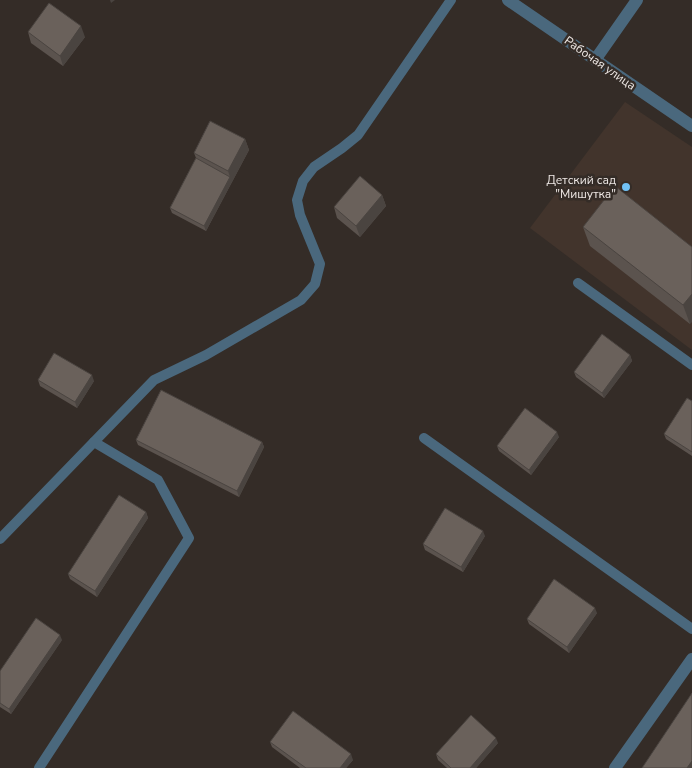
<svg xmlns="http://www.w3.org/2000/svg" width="692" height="768" viewBox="0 0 692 768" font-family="'Nunito Sans',sans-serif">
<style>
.built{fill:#42342c}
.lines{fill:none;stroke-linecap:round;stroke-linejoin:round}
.service{stroke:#4a687d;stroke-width:10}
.minor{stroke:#4a687d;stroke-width:12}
.wall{fill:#5b534e}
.shaded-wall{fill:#4a4440}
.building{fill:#6a615b;stroke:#4a4440}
.poi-dot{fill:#71c1f5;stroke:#342c27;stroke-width:2}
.labels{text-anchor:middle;stroke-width:5;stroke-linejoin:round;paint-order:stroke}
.street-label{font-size:12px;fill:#efe9e6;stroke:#342c27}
.poi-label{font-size:12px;fill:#efe9e6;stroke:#342c27;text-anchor:end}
</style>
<rect width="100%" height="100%" fill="#342c27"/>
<!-- built -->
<path class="built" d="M625,102l67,45v203l-162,-122z"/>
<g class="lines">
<!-- service -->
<g class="service">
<path d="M578,283l114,82"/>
<path d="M424,438l268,191"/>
<path d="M0,539l154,-159 52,-25 95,-55 14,-16 5,-20 -20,-49 -3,-15 6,-19 11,-14 28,-19 16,-13 93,-135"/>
<path d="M39,768l150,-230 -31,-58 -64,-38"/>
</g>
<!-- minor -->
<g class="minor">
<path d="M508,0l184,126"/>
<path d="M595,60l42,-60"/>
<path d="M615,768l77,-109"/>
</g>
</g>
<!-- wall -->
<g class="wall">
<path d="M28,32l57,5 -22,29 -32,-23z"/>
<path d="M245,139l4,11 -43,81 -34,-18 -2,-5 26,-50 -2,-5z"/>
<path d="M382,195l4,11 -26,31 -23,-19 -3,-11z"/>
<path d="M583,227l109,20 -2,77 -100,-78z"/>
<path d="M630,355l2,6 -28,37 -28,-21 -2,-5z"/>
<path d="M38,380l56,1 -17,27 -37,-22z"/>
<path d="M692,401v55l-26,-17 -2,-5z"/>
<path d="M559,437l-28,38 -32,-24 -2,-5z"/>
<path d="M136,440l126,2 2,5 -25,50 -101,-52z"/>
<path d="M146,512l2,6 -51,79 -27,-18 -2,-5z"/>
<path d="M485,536l-22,36 -38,-22 -2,-6z"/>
<path d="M597,613l-28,40 -40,-29 -2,-5z"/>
<path d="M62,640l-51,74 -11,-7v-36z"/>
<path d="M270,742l83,18 -7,8h-46l-28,-21z"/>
<path d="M498,743l-22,25h-29l-9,-8 -2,-6z"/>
</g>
<!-- shaded-wall -->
<g class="shaded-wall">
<path d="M110,0h5l-4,3z"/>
<path d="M81,26l4,11 -22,29 -3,-10z"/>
<path d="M245,139l4,11 -43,81 -2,-5 26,-49 -2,-6z"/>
<path d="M382,195l4,11 -26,31 -4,-11z"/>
<path d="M692,294v28l-2,2 -7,-19z"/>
<path d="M630,355l2,6 -28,37 -2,-5z"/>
<path d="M92,375l2,6 -17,27 -2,-6z"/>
<path d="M557,432l2,5 -28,38 -2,-5z"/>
<path d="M262,442l2,5 -25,50 -2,-6z"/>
<path d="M146,512l2,6 -51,79 -2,-6z"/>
<path d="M483,531l2,5 -22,36 -2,-5z"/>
<path d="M595,608l2,5 -28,40 -2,-6z"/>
<path d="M60,635l2,5 -51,74 -2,-5z"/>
<path d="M496,738l2,5 -22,25h-6z"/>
<path d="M351,754l2,6 -7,8h-6z"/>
<path d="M692,761v7h-5z"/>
</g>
<!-- building -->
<g class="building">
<path d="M49,3l32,23 -21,30 -32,-24z"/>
<path d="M210,121l35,18 -17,32 -34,-18z"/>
<path d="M196,158l34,19 -26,49 -34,-18z"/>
<path d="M360,176l22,19 -26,31 -22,-19z"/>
<path d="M615,186l77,61v47l-9,11 -100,-78z"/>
<path d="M602,334l28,21 -28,38 -28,-21z"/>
<path d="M54,353l38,22 -17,27 -37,-22z"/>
<path d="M161,390l101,52 -25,49 -101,-51z"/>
<path d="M687,398l5,3v51l-28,-18z"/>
<path d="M525,408l32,24 -28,38 -32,-24z"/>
<path d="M119,495l27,17 -51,79 -27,-17z"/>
<path d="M445,508l38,23 -22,36 -38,-23z"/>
<path d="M554,579l41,29 -28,39 -40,-28z"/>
<path d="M36,618l24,17 -51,74 -9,-6v-32z"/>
<path d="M692,693v68l-5,7h-45z"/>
<path d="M293,711l58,43 -11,14h-34l-36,-26z"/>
<path d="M471,715l25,23 -26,30h-19l-15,-14z"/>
</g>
<!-- markers -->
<circle class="poi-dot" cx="626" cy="187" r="5"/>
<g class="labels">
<!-- street labels -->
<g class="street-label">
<text transform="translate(600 63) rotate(35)" y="4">Рабочая улица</text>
</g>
<!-- poi labels -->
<g class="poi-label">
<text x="616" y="184">Детский сад<tspan x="616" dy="14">"Мишутка"</tspan></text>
</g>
</g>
</svg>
